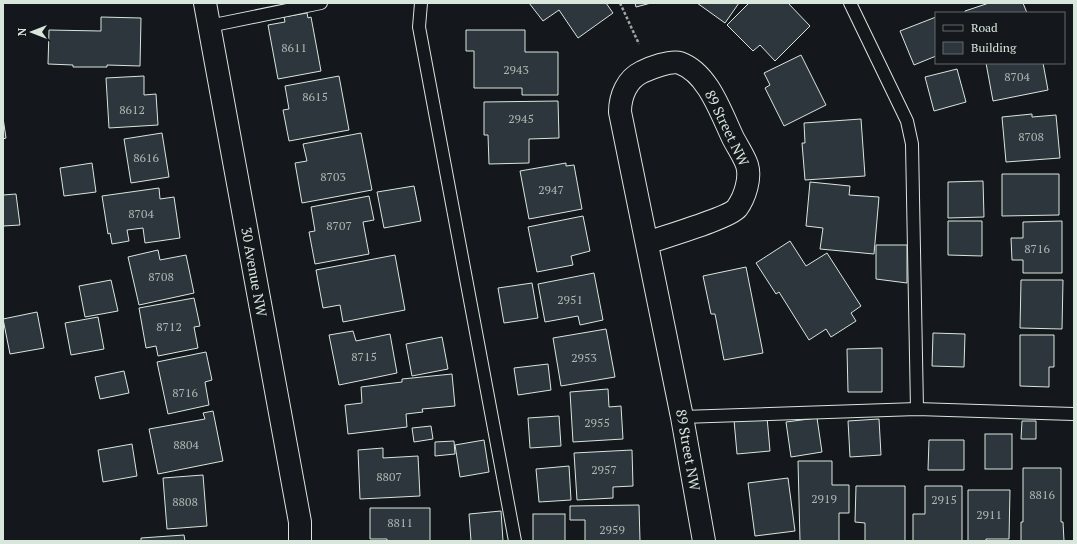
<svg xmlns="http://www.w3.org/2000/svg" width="1077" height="544" viewBox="0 0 1077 544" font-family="'PT Serif',serif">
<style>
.building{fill:#2c363c;stroke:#d8e6dc}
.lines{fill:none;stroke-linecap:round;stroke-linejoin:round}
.service-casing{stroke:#d8e6dc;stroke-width:14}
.minor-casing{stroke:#d8e6dc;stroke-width:24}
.path{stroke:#9da8a2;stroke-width:2.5;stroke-dasharray:3 2;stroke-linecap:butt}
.service{stroke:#14181c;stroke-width:12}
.minor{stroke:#14181c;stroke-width:22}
.labels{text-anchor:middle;stroke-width:3;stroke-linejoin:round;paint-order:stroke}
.number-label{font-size:12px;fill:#adbab4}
.street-label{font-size:14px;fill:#d8e6dc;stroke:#14181c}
</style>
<rect width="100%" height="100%" fill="#14181c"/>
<!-- building -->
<g class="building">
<path d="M529,3h77l7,10 -35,25 -19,-28 -16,11z"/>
<path d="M635,3h16l-15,4z"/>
<path d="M697,3h42l-14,20z"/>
<path d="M749,3h39l22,23 -35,35 -15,-16 -7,6 -26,-26z"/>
<path d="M989,3h34l4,10h-62v-2z"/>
<path d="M307,13l1,5 3,-1 10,54 -43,8 -10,-54 17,-3 -1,-5z"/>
<path d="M101,17l40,1 -1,48 -33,-1v2h-34v-2l-25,-1 1,-34 52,1z"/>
<path d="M936,17v39l-22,9 -14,-34z"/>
<path d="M466,30h59v22h33v43h-36v-7h-48v-37h-8z"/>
<path d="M801,55l25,50 -42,21 -19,-38 5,-3 -6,-12z"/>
<path d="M986,63h57l5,27 -55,11z"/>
<path d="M957,69l9,33 -32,9 -9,-34z"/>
<path d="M144,76v19l12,-1 2,31 -49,3 -3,-50z"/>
<path d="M339,76l10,54 -60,11 -6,-31 6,-1 -4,-23z"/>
<path d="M558,101l1,37 -30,1v24l-40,1 -1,-29h-4v-33z"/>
<path d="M1032,114v3l24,-2 4,43 -54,4 -4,-45z"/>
<path d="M3,118l3,20 -3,1z"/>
<path d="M861,119l4,57 -60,4 -3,-37h3l-1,-20z"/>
<path d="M162,133l7,44 -38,6 -7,-44z"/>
<path d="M361,133l11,57 -70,13 -7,-40 12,-2 -4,-17z"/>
<path d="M92,163l4,29 -32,4 -4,-28z"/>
<path d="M566,163v3l8,-1 8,44 -53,10 -9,-48z"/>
<path d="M1002,174h57v41l-57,1z"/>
<path d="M983,181l1,36 -36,1v-36z"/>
<path d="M810,182l40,4 -1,9 30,2 -5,57 -54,-5 3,-21 -17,-2z"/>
<path d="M414,186l7,35 -37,7 -7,-36z"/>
<path d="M159,188l1,11 14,-2 6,41 -35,5 -2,-15 -16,2 2,11 -17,3 -2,-11 -2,1 -6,-38z"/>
<path d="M16,194l4,31 -17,1v-31z"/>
<path d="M369,196l5,24 -11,2 6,32 -54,10 -6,-32 6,-1 -4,-24z"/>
<path d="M583,216l7,35 -19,5 2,9 -36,7 -9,-45z"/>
<path d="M948,221h34v35l-34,-1z"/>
<path d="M1062,221v52h-39v-13h-11l-1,-22h12v-16z"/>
<path d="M790,241l16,25 21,-13 34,53 -10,7 5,8 -25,16 -5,-8 -17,11 -30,-48 -3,2 -20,-31z"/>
<path d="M876,245h31v38l-31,-4z"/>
<path d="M158,250l2,10 26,-5 8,38 -55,12 -11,-48z"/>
<path d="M395,255l10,55 -62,12 -3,-17 -17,3 -7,-38z"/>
<path d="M746,267l17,86 -39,7 -9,-46h-4l-8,-38z"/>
<path d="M594,273l9,47 -23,5 -2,-9 -33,6 -7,-38z"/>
<path d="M111,280l7,31 -33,6 -6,-31z"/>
<path d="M1021,280h42l-1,49 -42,-1z"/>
<path d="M532,283l6,35 -34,5 -6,-35z"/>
<path d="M194,298l6,28 -6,1 4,21 -40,8 -2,-10 -10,2 -7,-40z"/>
<path d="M37,312l7,36 -34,6 -7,-35z"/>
<path d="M98,317l6,32 -33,6 -6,-32z"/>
<path d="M606,329l9,48 -54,9 -8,-48z"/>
<path d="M353,331l3,10 34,-7 7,39 -58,12 -10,-50z"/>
<path d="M933,333l32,1 -1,33 -32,-1z"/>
<path d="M1020,335h34v32h-5v20l-29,-1z"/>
<path d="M442,337l6,32 -36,7 -6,-32z"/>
<path d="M882,348v44h-34l-1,-43z"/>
<path d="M206,352l6,28 -7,2 4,23 -41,9 -11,-52z"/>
<path d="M548,364l3,26 -33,5 -4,-27z"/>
<path d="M124,371l5,22 -29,6 -5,-22z"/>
<path d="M452,374l3,32 -33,3 1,3 -17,2 1,13 -59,7 -3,-29 17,-2 -1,-16 41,-5v-3z"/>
<path d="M608,389l1,18 12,-1 2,33 -50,3 -3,-50z"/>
<path d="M213,411l10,50 -65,13 -9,-45 56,-10 -2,-6z"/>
<path d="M559,416l2,30 -31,2 -2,-30z"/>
<path d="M767,417l3,34 -33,3 -3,-34z"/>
<path d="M817,418l5,34 -31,5 -5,-35z"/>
<path d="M879,419l2,36 -31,2 -2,-36z"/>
<path d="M1022,421h14v18h-15z"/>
<path d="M431,426l2,13 -19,3 -2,-14z"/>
<rect x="985" y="434" width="27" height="35"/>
<path d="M484,440l5,32 -29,5 -5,-32z"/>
<path d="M929,440h35v30h-36z"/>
<path d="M454,441l1,13 -20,2v-14z"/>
<path d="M132,444l5,32 -34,6 -5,-32z"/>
<path d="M383,448v10l35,-2 2,40 -60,3 -2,-49z"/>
<path d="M632,450l1,36 -20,1v11l-36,2 -3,-47z"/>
<path d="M798,461h34v24h17v28h-10v28h-39z"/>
<path d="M569,466l2,34 -32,2 -3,-33z"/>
<path d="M1023,468h38v54h2l1,19h-43v-19h2z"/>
<path d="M203,475l4,51 -40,3 -4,-51z"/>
<path d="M788,478l7,53 -40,5 -7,-53z"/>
<path d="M856,486h49v55h-40v-18l-10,-1z"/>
<path d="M925,486h37v55h-49v-27h12z"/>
<path d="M968,490h42l-1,49h-23v2h-18z"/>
<path d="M639,505l1,36h-55v-21h-15v-14z"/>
<path d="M370,508h60v33h-43v-2h-17z"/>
<path d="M501,511l2,30h-32l-2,-27z"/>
<rect x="533" y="514" width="32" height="27"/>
<path d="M184,535l1,6h-44v-3z"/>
</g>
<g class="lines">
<!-- service casing -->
<g class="service-casing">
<g id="service">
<path d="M421,3l-2,24 96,514"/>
<path d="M850,3l57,118 5,23 5,265"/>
<path d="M209,26l112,-23"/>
<path d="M682,417l235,-8 157,5"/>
</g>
</g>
<!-- minor casing -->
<g class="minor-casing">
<g id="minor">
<path d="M205,3l95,519v19"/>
<path d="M647,243c16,-6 82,-25 90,-35 8,-11 14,-30 10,-43 -3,-9 -10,-19 -14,-27 -12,-25 -25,-65 -53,-75 -9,-3 -30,5 -38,9 -15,7 -22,24 -22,40l62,305 22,124"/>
</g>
</g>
<!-- path -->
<path class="path" d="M620,3l19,41"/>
<!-- service -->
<use href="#service" class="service"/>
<!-- minor -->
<use href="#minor" class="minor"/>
</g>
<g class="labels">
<!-- number labels -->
<g class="number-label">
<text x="294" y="52">8611</text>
<text x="516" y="74">2943</text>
<text x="1017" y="81">8704</text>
<text x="315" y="101">8615</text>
<text x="132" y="114">8612</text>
<text x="521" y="123">2945</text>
<text x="1031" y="141">8708</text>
<text x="146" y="162">8616</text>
<text x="333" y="181">8703</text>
<text x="551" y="194">2947</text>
<text x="141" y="218">8704</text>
<text x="339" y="230">8707</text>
<text x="1037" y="253">8716</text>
<text x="161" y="281">8708</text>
<text x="570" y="304">2951</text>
<text x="169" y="331">8712</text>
<text x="364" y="361">8715</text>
<text x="584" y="362">2953</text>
<text x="185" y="397">8716</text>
<text x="597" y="427">2955</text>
<text x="186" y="449">8804</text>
<text x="604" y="474">2957</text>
<text x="389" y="481">8807</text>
<text x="1042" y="499">8816</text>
<text x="824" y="503">2919</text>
<text x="944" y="504">2915</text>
<text x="185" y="506">8808</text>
<text x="989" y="519">2911</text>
<text x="400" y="527">8811</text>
<text x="612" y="534">2959</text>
</g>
<!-- street labels -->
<g class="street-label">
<text transform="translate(727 128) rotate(64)" y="5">89 Street NW</text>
<text transform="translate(254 272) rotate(80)" y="5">30 Avenue NW</text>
<text transform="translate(688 450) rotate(80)" y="5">89 Street NW</text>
</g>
</g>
<!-- border -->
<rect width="1077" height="544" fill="none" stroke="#d8e6dc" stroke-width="8"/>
<!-- legend -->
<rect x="935" y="12" width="130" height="52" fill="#14181c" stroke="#626a69"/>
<rect x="943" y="25" width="20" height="6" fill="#14181c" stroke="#626a69"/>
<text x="971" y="32" font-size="12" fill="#d8e6dc">Road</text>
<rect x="943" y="42" width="20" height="12" fill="#2c363c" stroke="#626a69"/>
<text x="971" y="52" font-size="12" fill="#d8e6dc">Building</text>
<!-- north arrow -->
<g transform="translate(32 32) rotate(270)" stroke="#14181c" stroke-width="3" paint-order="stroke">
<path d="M0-3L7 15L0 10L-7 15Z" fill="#d8e6dc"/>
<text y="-6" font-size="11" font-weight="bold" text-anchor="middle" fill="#d8e6dc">N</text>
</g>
</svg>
